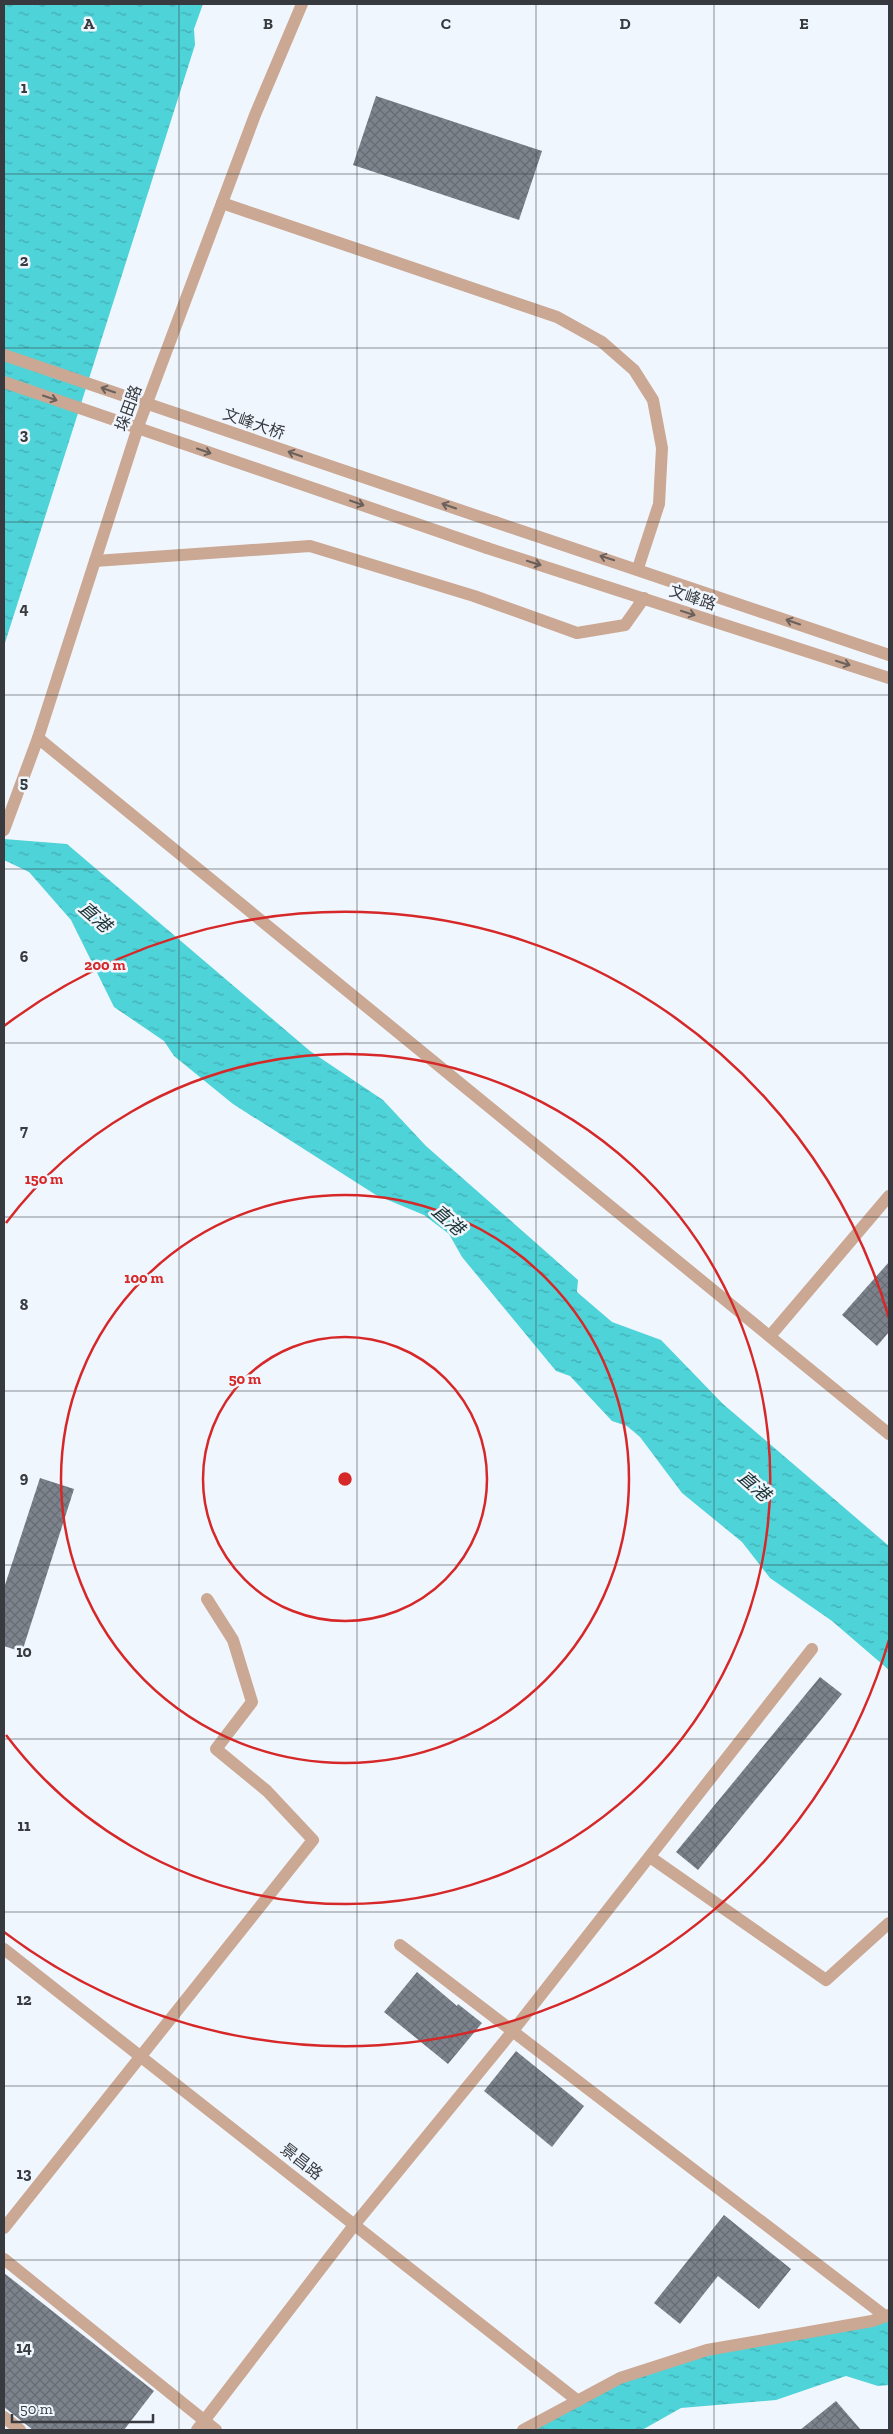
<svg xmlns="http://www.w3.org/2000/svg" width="893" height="2434" viewBox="0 0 893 2434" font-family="'Zilla Slab','Noto Sans SC',serif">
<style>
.water{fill:url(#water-ripples)}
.building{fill:url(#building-cross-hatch)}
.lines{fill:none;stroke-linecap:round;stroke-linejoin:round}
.minor{stroke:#cba893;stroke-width:12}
.tertiary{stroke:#cba893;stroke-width:12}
.tertiary-bridge{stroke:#cba893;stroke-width:12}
.oneway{stroke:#6b605c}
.grid{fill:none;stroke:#373a3e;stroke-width:1;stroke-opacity:0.55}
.ring{fill:none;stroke:#d62828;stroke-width:2.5}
.labels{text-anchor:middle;stroke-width:5;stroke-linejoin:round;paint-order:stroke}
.street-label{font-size:16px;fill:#373a3e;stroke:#f0f6fe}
.water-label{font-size:18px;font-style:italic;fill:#203738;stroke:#f0f6fe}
.grid-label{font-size:16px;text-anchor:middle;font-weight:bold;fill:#373a3e;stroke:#f0f6fe;stroke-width:5;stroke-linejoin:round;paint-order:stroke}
.centre{fill:#d62828;stroke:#f0f6fe;stroke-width:2.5}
.ring-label{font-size:15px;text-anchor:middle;font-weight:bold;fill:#d62828;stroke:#f0f6fe;stroke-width:5;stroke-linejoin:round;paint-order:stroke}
</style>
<defs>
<pattern id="water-ripples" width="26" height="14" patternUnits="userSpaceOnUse" patternTransform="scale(1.25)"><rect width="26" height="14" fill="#4ed3d8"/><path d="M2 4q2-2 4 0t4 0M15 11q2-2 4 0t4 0" fill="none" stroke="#42acb1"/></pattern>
<pattern id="building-cross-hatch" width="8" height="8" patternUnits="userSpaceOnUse" patternTransform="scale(1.25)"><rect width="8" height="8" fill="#7d838c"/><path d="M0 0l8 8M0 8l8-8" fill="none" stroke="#676c74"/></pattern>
</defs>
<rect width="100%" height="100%" fill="#f0f6fe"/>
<!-- water -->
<g class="water">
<path d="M4,4h199l-9,25 1,16 -191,601z"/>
<path d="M4,839l63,5 243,207 73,49 43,46 152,134 -1,12 35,30 49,18 62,64 166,142v124l-57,-49 -62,-43 -28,-36 -60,-49 -42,-56 -13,-11 -15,-5 -42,-45 -14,-5 -94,-114 -13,-23 -25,-19 -48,-20 -143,-91 -59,-48 -10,-15 -50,-34 -43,-87 -42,-48 -25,-12z"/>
<path d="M889,2315v70l-11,1 -32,-10 -70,24 -95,8 -39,22h-119l97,-52 87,-28z"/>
</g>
<!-- building -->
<g class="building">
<path d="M376,96l166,55 -23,69 -166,-55z"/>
<path d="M889,1262v70l-12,14 -35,-31z"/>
<path d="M40,1478l34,11 -52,163 -18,-6v-58z"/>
<path d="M820,1677l22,17 -144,176 -22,-18z"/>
<path d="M417,1972l40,34 1,-2 24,19 -34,41 -64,-52z"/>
<path d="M516,2051l68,55 -32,41 -68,-56z"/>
<path d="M724,2215l67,54 -32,40 -41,-33 -38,48 -26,-21z"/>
<path d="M4,2273l150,118 -30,39h-91l-29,-23z"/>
<path d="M836,2401l25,29h-61z"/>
</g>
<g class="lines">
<!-- minor -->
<g class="minor">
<path d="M38,738l851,696"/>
<path d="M650,1857l176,123 63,-57"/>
<path d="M400,1945l485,371"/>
<path d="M4,1949l574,452"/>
<path d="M4,2228l309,-388 -46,-49 -51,-42 36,-47 -19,-62 -26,-41"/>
<path d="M4,2259l212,171"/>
<path d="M4,2417l16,13"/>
<path d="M197,2430l158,-206 157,-192 300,-383"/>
<path d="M523,2430l97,-52 87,-28 165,-29 17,-6"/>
</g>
<!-- tertiary -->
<g class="tertiary">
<path d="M222,203l335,114 45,25 32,28 19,30 9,48 -3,56 -21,64"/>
<path d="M495,522l394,133"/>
<path d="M487,548l402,130"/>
<path d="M95,561l215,-15 164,50 103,37 48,-8 19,-27"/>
<path d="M4,830l34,-92 101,-314 116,-309 47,-111"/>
<path d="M770,1336l119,-140"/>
</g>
<!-- tertiary-bridge -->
<g class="tertiary-bridge">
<path d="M4,355l491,167"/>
<path d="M4,382l483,166"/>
</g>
</g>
<!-- one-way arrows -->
<defs><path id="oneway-shaft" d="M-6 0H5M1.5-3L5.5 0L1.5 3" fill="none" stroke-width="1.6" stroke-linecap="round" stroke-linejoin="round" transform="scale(1.25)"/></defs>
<g class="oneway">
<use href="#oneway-shaft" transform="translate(108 390) rotate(-161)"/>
<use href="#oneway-shaft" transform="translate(50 398) rotate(19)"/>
<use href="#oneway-shaft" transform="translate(204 451) rotate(19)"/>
<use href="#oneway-shaft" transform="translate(295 454) rotate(-161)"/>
<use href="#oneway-shaft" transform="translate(357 503) rotate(19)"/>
<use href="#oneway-shaft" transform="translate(449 506) rotate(-161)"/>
<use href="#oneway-shaft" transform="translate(607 558) rotate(-162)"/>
<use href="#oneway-shaft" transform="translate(534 563) rotate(18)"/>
<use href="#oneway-shaft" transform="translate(688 613) rotate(18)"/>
<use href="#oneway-shaft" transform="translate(793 622) rotate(-161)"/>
<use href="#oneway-shaft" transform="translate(843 663) rotate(18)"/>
</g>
<!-- grid -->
<path class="grid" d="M179,4v2426M357,4v2426M536,4v2426M714,4v2426M4,174h885M4,348h885M4,522h885M4,695h885M4,869h885M4,1043h885M4,1217h885M4,1391h885M4,1565h885M4,1739h885M4,1912h885M4,2086h885M4,2260h885"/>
<!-- distance rings -->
<g class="ring">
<circle cx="345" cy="1479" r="142"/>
<circle cx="345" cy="1479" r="284"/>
<path d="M6 1223A425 425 0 1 1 6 1735"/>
<path d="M889 1640A567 567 0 0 1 4 1932M4 1026A567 567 0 0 1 889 1318"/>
</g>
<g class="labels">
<!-- street labels -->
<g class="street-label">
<text transform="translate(128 408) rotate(-70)" y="6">垛田路</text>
<text transform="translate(254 423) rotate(19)" y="6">文峰大桥</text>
<text transform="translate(693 597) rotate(18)" y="6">文峰路</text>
<text transform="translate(302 2161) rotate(38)" y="6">景昌路</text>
</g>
<!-- water labels -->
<g class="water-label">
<text transform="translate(95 917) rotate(41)" y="6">直港</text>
<text transform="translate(448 1220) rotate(41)" y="6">直港</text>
<text transform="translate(754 1486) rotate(41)" y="6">直港</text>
</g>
</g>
<g class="grid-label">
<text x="89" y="29">A</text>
<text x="268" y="29">B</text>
<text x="446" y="29">C</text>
<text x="625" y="29">D</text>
<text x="804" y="29">E</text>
<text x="24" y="93">1</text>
<text x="24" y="266">2</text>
<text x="24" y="440">3</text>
<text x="24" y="614">4</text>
<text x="24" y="788">5</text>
<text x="24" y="962">6</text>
<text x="24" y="1136">7</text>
<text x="24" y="1310">8</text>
<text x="24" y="1483">9</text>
<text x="24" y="1657">10</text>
<text x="24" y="1831">11</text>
<text x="24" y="2005">12</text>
<text x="24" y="2179">13</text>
<text x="24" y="2353">14</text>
</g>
<circle cx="345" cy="1479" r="8" class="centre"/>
<g class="ring-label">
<text x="105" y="970">200 m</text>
<text x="44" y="1184">150 m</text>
<text x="144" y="1283">100 m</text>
<text x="245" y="1384">50 m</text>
</g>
<!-- border -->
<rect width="893" height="2434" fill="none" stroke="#373a3e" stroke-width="10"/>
<!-- scale -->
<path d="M12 2414v8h141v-8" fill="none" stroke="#373a3e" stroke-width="2.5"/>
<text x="20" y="2414" font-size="15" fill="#373a3e" stroke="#f0f6fe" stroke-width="4" paint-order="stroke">50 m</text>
</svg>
